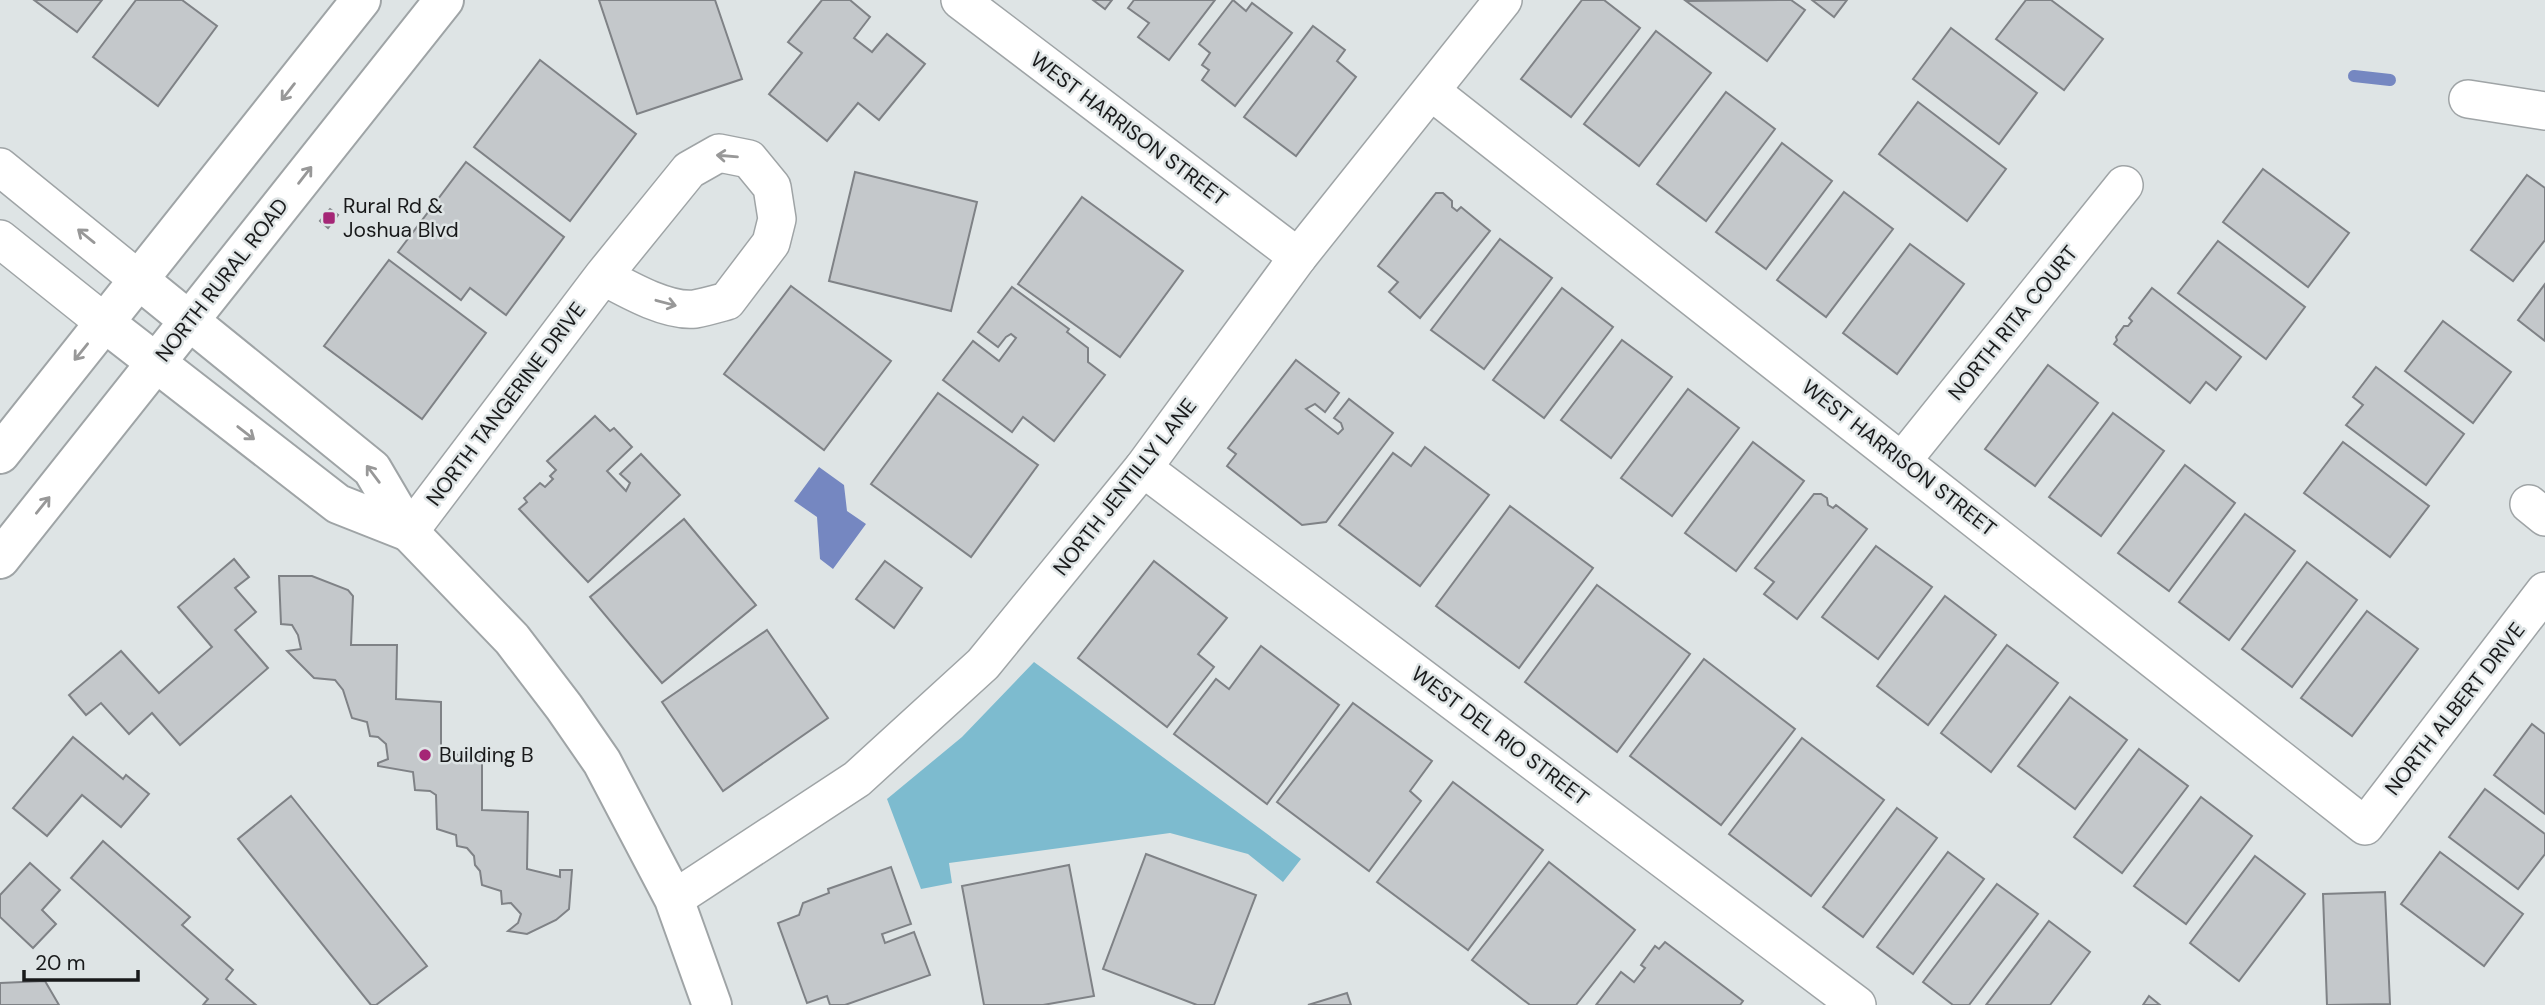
<svg xmlns="http://www.w3.org/2000/svg" width="2545" height="1005" viewBox="0 0 2545 1005" font-family="'DM Sans',sans-serif">
<style>
.green{fill:#7dbbcf}
.water{fill:#7587c1}
.lines{fill:none;stroke-linecap:round;stroke-linejoin:round}
.stream{stroke:#7587c1;stroke-width:12}
.building{fill:#c4c8cb;stroke:#7f8286;stroke-width:2}
.street-casing{stroke:#9fa4a6;stroke-width:40}
.secondary-casing{stroke:#9fa4a6;stroke-width:42}
.street{stroke:#fff;stroke-width:37}
.secondary{stroke:#fff;stroke-width:38}
.oneway{stroke:#989898}
.poi-dot{fill:#a52676;stroke:#dee4e5;stroke-width:2.5}
.labels{text-anchor:middle;stroke-width:5;stroke-linejoin:round;paint-order:stroke}
.street-label{font-size:21px;fill:#191a1b;stroke:#dee4e5}
.poi-label{font-size:21px;fill:#191a1b;stroke:#dee4e5;text-anchor:start}
</style>
<rect width="100%" height="100%" fill="#dee4e5"/>
<!-- green -->
<path class="green" d="M1034,662l267,197 -18,23 -35,-28 -78,-21 -221,30 3,20 -31,6 -34,-90 75,-62z"/>
<!-- water -->
<path class="water" d="M819,467l25,18 3,26 19,13 -33,45 -13,-10 -3,-42 -23,-16z"/>
<g class="lines">
<!-- stream -->
<path class="stream" d="M2354,76l36,4"/>
</g>
<!-- building -->
<g class="building">
<path d="M34,0h68l-25,32z"/>
<path d="M136,0h46l35,26 -59,80 -65,-49z"/>
<path d="M599,0h116l27,79 -105,35z"/>
<path d="M822,0h28l20,17 -16,21 18,14 15,-18 38,30 -46,56 -21,-17 -31,38 -58,-47 33,-41 -14,-11z"/>
<path d="M1093,0h19l-7,9z"/>
<path d="M1134,0h81l-46,60 -31,-23 11,-14 -21,-15z"/>
<path d="M1233,0l13,11 6,-8 40,30 -57,73 -33,-26 7,-10 -7,-5 8,-12 -11,-9z"/>
<path d="M1582,0h22l36,28 -69,89 -50,-38z"/>
<path d="M1791,0l14,10 -38,51 -81,-60z"/>
<path d="M1812,0h35l-13,17z"/>
<path d="M2026,0h25l52,39 -39,51 -68,-51z"/>
<path d="M1313,26l32,24 -8,11 19,16 -60,79 -52,-39z"/>
<path d="M1951,28l86,65 -38,51 -86,-65z"/>
<path d="M1656,31l55,42 -72,93 -55,-42z"/>
<path d="M540,60l96,74 -66,87 -96,-74z"/>
<path d="M1726,92l49,37 -69,92 -49,-37z"/>
<path d="M1918,102l88,67 -39,52 -88,-67z"/>
<path d="M1782,143l50,38 -66,88 -50,-37z"/>
<path d="M466,162l98,75 -58,78 -36,-27 -9,12 -63,-48z"/>
<path d="M2263,169l86,64 -41,54 -85,-65z"/>
<path d="M855,172l122,30 -26,109 -122,-30z"/>
<path d="M2527,175l18,13v52l-32,41 -42,-31z"/>
<path d="M1844,192l49,37 -67,88 -49,-37z"/>
<path d="M1436,193h7l9,8v6l5,4 4,-4 29,24 -70,87 -31,-26 9,-10 -20,-16z"/>
<path d="M1082,197l101,74 -63,86 -102,-73z"/>
<path d="M330,209l8,6 -10,13 -8,-7z"/>
<path d="M1500,239l52,39 -68,91 -53,-39z"/>
<path d="M2218,241l87,66 -39,52 -88,-66z"/>
<path d="M1910,244l54,40 -67,90 -54,-41z"/>
<path d="M389,260l97,73 -64,86 -98,-73z"/>
<path d="M2545,284v57l-27,-21z"/>
<path d="M791,286l100,75 -67,89 -100,-76z"/>
<path d="M1012,287l57,42 -2,3 21,16v14l17,13 -51,66 -31,-24 -11,15 -69,-52 30,-39 26,20 17,-23 -5,-4 -5,3 -8,10 -20,-15z"/>
<path d="M1562,288l51,39 -69,91 -51,-38z"/>
<path d="M2152,288l89,69 -25,33 -10,-8 -16,21 -76,-59 3,-4 -1,-3 8,-11h4l4,-5 -3,-3z"/>
<path d="M2443,321l68,51 -38,51 -68,-52z"/>
<path d="M1622,340l50,37 -61,81 -50,-38z"/>
<path d="M1296,360l43,33 -14,19 -10,-8 -9,5 32,25 5,-5 -2,-6 -7,-5 15,-19 44,34 -67,89 -24,3 -75,-59 9,-12 -8,-6z"/>
<path d="M2048,365l50,38 -63,83 -50,-37z"/>
<path d="M2376,367l88,67 -38,51 -80,-60 17,-20 -10,-8z"/>
<path d="M1688,389l51,39 -67,88 -51,-38z"/>
<path d="M938,393l100,72 -67,92 -100,-73z"/>
<path d="M2113,413l51,38 -63,85 -52,-39z"/>
<path d="M595,416l15,15 4,-3 18,19 -25,24 19,20 4,-8 -10,-9 21,-20 39,41 -92,87 -69,-73 8,-7 -3,-4 16,-15 5,4 8,-8 -3,-3 6,-6 -9,-9z"/>
<path d="M1753,442l51,39 -68,90 -51,-38z"/>
<path d="M2343,442l86,64 -39,51 -86,-64z"/>
<path d="M1425,447l64,48 -69,91 -81,-61 54,-72 18,13z"/>
<path d="M2185,465l50,38 -66,88 -51,-38z"/>
<path d="M1814,494h7l6,4 1,7 5,3 3,-3 31,24 -70,90 -33,-25 10,-12 -19,-14z"/>
<path d="M1510,506l83,62 -74,100 -83,-62z"/>
<path d="M2245,514l50,37 -66,89 -50,-38z"/>
<path d="M684,519l72,86 -94,78 -72,-86z"/>
<path d="M1876,546l56,41 -54,72 -56,-42z"/>
<path d="M234,559l15,18 -14,11 21,24 -21,18 33,38 -88,77 -28,-32 -23,21 -28,-31 -15,12 -17,-20 52,-44 38,42 53,-46 -34,-40z"/>
<path d="M885,561l37,27 -28,40 -38,-29z"/>
<path d="M1154,561l73,57 -29,36 16,13 -47,60 -89,-69z"/>
<path d="M2307,562l50,38 -65,87 -50,-38z"/>
<path d="M279,576h33l36,14 5,6 -2,49h46l-1,54 45,3v52l41,2v54l46,2 -1,57 33,8v-7h12l-3,39 -13,11 -29,14 -19,-3 10,-8 3,-9 -10,-11 -9,1 -1,-13 -19,-6 -2,-14 -5,-6 -1,-9 -7,-8 -10,-2 -1,-11 -19,-6 -1,-34 -6,-4 -15,-1 -2,-18 -35,-6v-3l10,-4 -2,-15 -8,-7 -8,-1 -3,-14 -15,-4 -9,-28 -8,-10 -21,-2 -27,-27 14,-2 -3,-14 -6,-10 -11,-1z"/>
<path d="M1597,585l93,69 -73,98 -92,-70z"/>
<path d="M1945,596l51,39 -68,90 -51,-39z"/>
<path d="M2367,611l51,38 -66,87 -51,-38z"/>
<path d="M767,630l61,88 -105,73 -61,-89z"/>
<path d="M2007,645l51,38 -67,89 -50,-39z"/>
<path d="M1261,646l78,59 -72,99 -93,-70 42,-55 13,10z"/>
<path d="M1704,659l91,70 -74,96 -91,-69z"/>
<path d="M2070,697l57,43 -52,69 -57,-43z"/>
<path d="M1353,703l79,58 -22,30 11,10 -52,70 -92,-69z"/>
<path d="M2532,724l13,10v80l-51,-39z"/>
<path d="M73,737l50,42 3,-4 23,19 -28,33 -39,-32 -35,41 -34,-28z"/>
<path d="M1802,738l82,62 -73,96 -82,-62z"/>
<path d="M2139,749l49,37 -66,87 -48,-36z"/>
<path d="M1453,782l90,68 -75,100 -91,-68z"/>
<path d="M2485,789l60,45v20l-27,35 -69,-52z"/>
<path d="M291,796l136,170 -51,39h-5l-133,-166z"/>
<path d="M2201,797l51,39 -66,88 -52,-38z"/>
<path d="M1897,808l40,30 -74,99 -40,-30z"/>
<path d="M103,841l87,76 -8,8 51,45 -7,9 30,26h-53l5,-6 -137,-121z"/>
<path d="M1948,852l36,27 -71,95 -36,-27z"/>
<path d="M2440,852l83,62 -39,52 -83,-62z"/>
<path d="M1146,854l110,41 -42,110h-17l-94,-36z"/>
<path d="M2255,856l50,38 -66,87 -49,-38z"/>
<path d="M1549,862l86,68 -59,75h-46l-58,-45z"/>
<path d="M30,863l30,27 -18,20 14,14 -23,24 -33,-31v-22z"/>
<path d="M1069,865l25,131 -51,9h-59l-22,-119z"/>
<path d="M891,867l20,57 -29,10 3,9 29,-11 16,43 -85,30h-15l-3,-9 -20,7 -29,-80 21,-8 4,-12 26,-10 -1,-4z"/>
<path d="M1997,884l41,30 -69,91h-16l-30,-23z"/>
<path d="M2385,892l5,112 -63,1 -4,-111z"/>
<path d="M2049,921l41,31 -40,53h-64z"/>
<path d="M1665,942l78,59 -3,4h-144l25,-33 13,10 11,-14 -4,-3 14,-19 4,3z"/>
<path d="M45,981l14,24h-59v-22z"/>
<path d="M1347,993l4,12h-43z"/>
<path d="M2149,996l11,9h-17z"/>
</g>
<g class="lines">
<!-- street casing -->
<g class="street-casing">
<g id="street">
<path d="M960,0l338,257"/>
<path d="M1432,92l933,734 180,-235"/>
<path d="M2468,99l77,12"/>
<path d="M0,167l139,113"/>
<path d="M0,239l105,84"/>
<path d="M1902,461l222,-276"/>
<path d="M1143,468l714,537"/>
<path d="M2529,504l16,13"/>
<path d="M409,532l194,-256 86,-106 30,-17 30,6 23,28 5,32 -6,24 -44,58c-11,3 -21,6 -32,8 -28,3 -68,-20 -92,-33"/>
<path d="M674,899l183,-120 126,-115 160,-196 155,-211 205,-257"/>
</g>
</g>
<!-- secondary casing -->
<g class="secondary-casing">
<g id="secondary">
<path d="M139,280l233,189 37,63 103,107 52,68 38,55 72,137 38,106"/>
<path d="M105,323l233,181 71,28"/>
<path d="M0,454l361,-454"/>
<path d="M0,559l444,-559"/>
</g>
</g>
<!-- street -->
<use href="#street" class="street"/>
<!-- secondary -->
<use href="#secondary" class="secondary"/>
</g>
<!-- one-way arrows -->
<defs><path id="oneway-shaft" d="M-6 0H5M1.5-3L5.5 0L1.5 3" fill="none" stroke-width="1.6" stroke-linecap="round" stroke-linejoin="round" transform="scale(1.75)"/></defs>
<g class="oneway">
<use href="#oneway-shaft" transform="translate(288 92) rotate(128)"/>
<use href="#oneway-shaft" transform="translate(727 156) rotate(-175)"/>
<use href="#oneway-shaft" transform="translate(305 175) rotate(-52)"/>
<use href="#oneway-shaft" transform="translate(86 236) rotate(-141)"/>
<use href="#oneway-shaft" transform="translate(666 303) rotate(15)"/>
<use href="#oneway-shaft" transform="translate(81 352) rotate(129)"/>
<use href="#oneway-shaft" transform="translate(246 433) rotate(38)"/>
<use href="#oneway-shaft" transform="translate(373 474) rotate(-127)"/>
<use href="#oneway-shaft" transform="translate(43 505) rotate(-51)"/>
</g>
<!-- markers -->
<g class="poi-dot">
<rect x="322" y="211" width="14" height="14" rx="3.5"/>
<circle cx="425" cy="755" r="7"/>
</g>
<g class="labels">
<!-- street labels -->
<g class="street-label">
<text transform="translate(1129 129) rotate(37)" y="7">WEST HARRISON STREET</text>
<text transform="translate(222 280) rotate(-52)" y="7">NORTH RURAL ROAD</text>
<text transform="translate(2013 323) rotate(-51)" y="7">NORTH RITA COURT</text>
<text transform="translate(506 404) rotate(-53)" y="7">NORTH TANGERINE DRIVE</text>
<text transform="translate(1899 458) rotate(38)" y="7">WEST HARRISON STREET</text>
<text transform="translate(1125 487) rotate(-52)" y="7">NORTH JENTILLY LANE</text>
<text transform="translate(2455 709) rotate(-52)" y="7">NORTH ALBERT DRIVE</text>
<text transform="translate(1500 736) rotate(37)" y="7">WEST DEL RIO STREET</text>
</g>
<!-- poi labels -->
<g class="poi-label">
<text x="343" y="213">Rural Rd &amp;<tspan x="343" dy="24">Joshua Blvd</tspan></text>
<text x="439" y="762">Building B</text>
</g>
</g>
<!-- scale -->
<path d="M24 970v10h114v-10" fill="none" stroke="#191a1b" stroke-width="3.5"/>
<text x="35" y="970" font-size="21" fill="#191a1b" stroke="#dee4e5" stroke-width="5" paint-order="stroke">20 m</text>
</svg>
